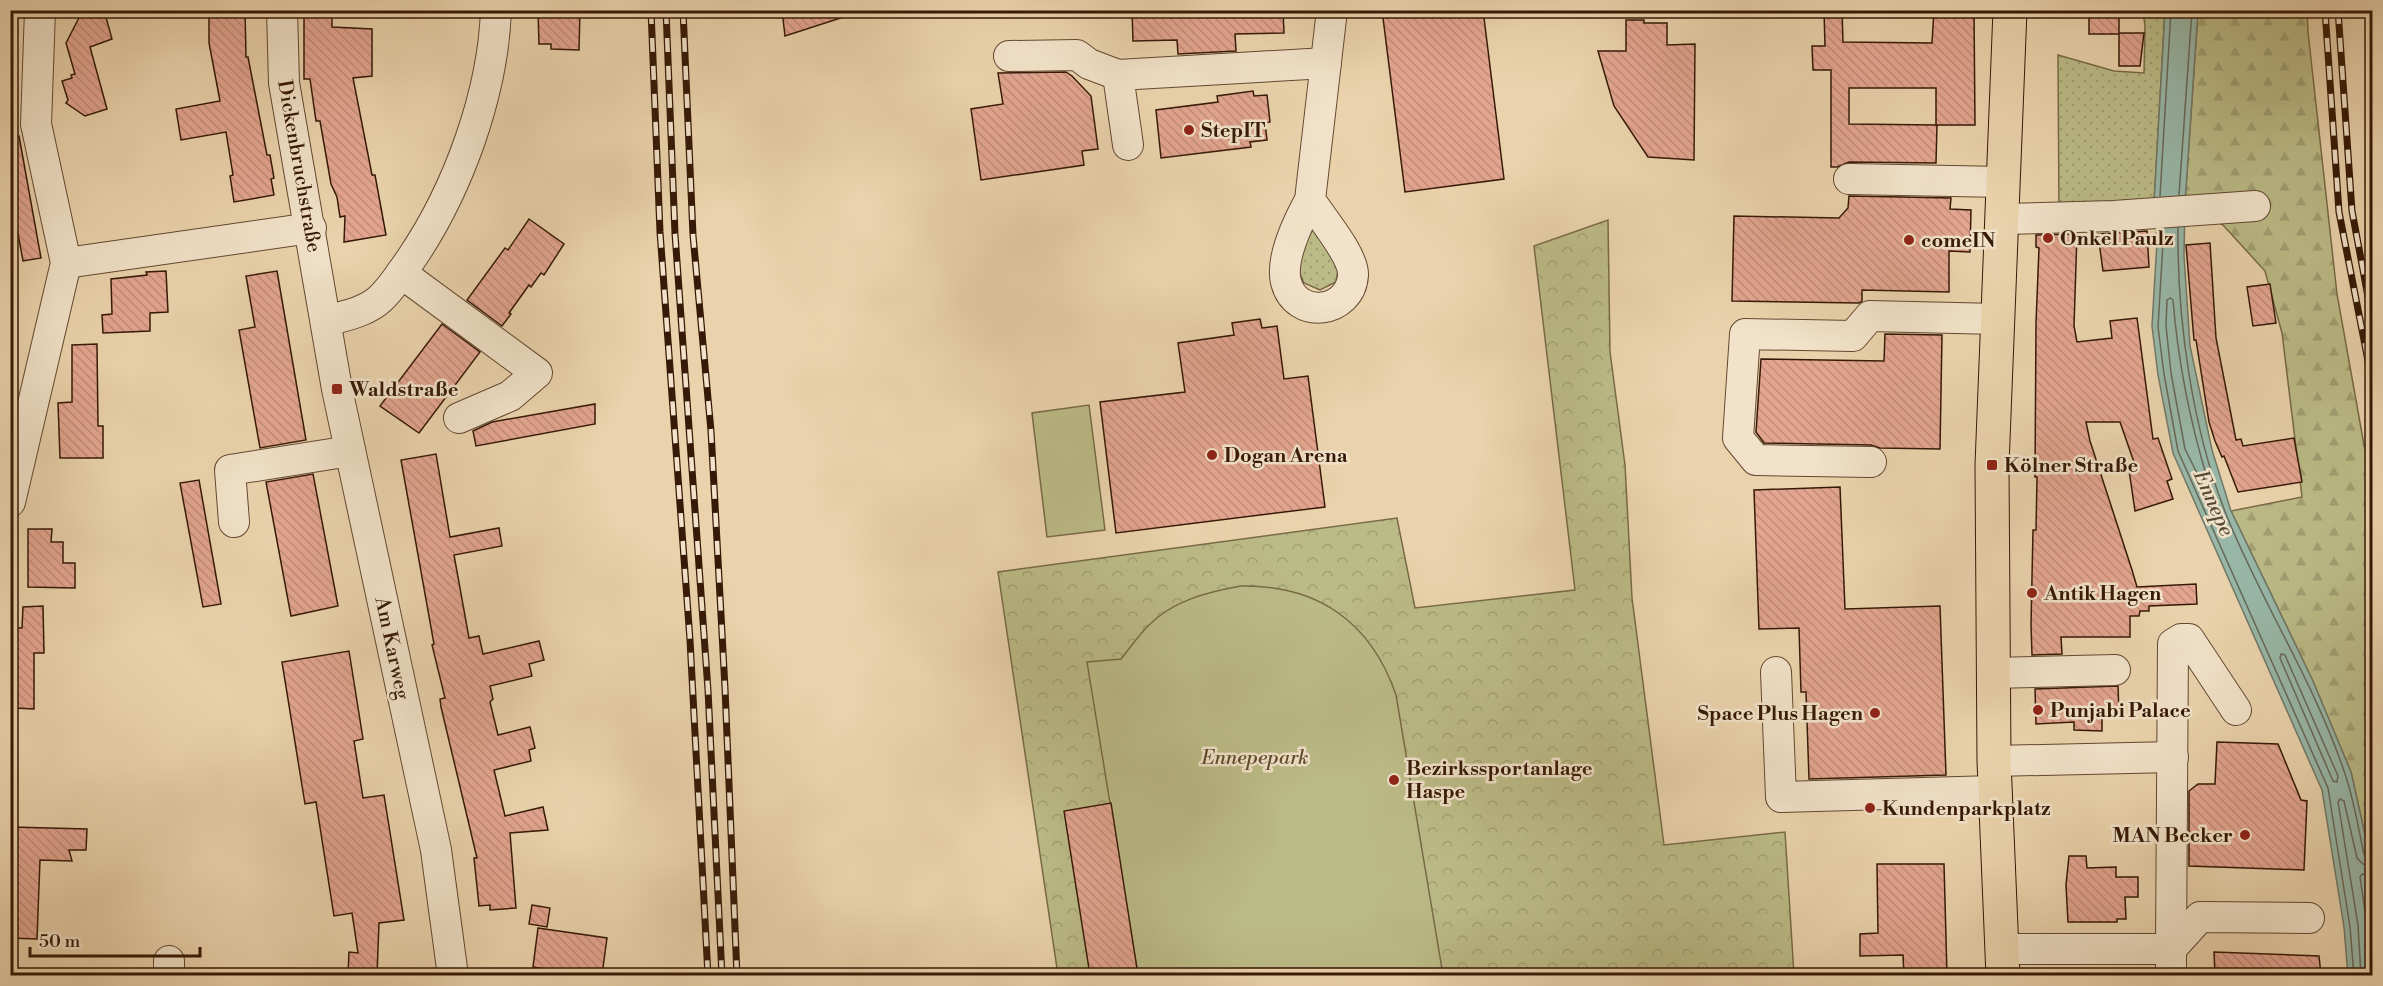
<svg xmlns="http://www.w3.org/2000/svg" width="2383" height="986" viewBox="0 0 2383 986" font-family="'Libre Bodoni',serif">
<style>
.grass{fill:url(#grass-dots);stroke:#786a46;stroke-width:1.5}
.forest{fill:url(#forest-firs);stroke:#786a46;stroke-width:1.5}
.park{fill:url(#park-crowns);stroke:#786a46;stroke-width:1.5}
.pitch{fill:#bbbb87;stroke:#786a46;stroke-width:1.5}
.water{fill:#98b8a9;stroke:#717868;stroke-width:1.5}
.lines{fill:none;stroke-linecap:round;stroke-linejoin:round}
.shore{stroke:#676858;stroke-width:1.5}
.building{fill:url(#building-back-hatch);stroke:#361906;stroke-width:1.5;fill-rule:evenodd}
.minor-casing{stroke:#634830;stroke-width:32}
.major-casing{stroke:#361906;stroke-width:35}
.minor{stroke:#f1e2c9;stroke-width:30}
.major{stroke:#ead3ac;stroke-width:33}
.rail-casing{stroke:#361906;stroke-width:7}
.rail{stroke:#f1e2c9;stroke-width:4.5;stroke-dasharray:14;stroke-linecap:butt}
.poi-dot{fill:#8f2418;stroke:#f1e2c9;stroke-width:2}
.labels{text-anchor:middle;stroke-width:5;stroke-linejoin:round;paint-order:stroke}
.poi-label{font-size:20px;font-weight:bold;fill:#361906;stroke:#f1e2c9;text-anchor:start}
.street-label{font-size:20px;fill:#361906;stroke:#f1e2c9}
.park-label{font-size:20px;font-style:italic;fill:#5e4a2d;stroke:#f1e2c9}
.water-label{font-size:21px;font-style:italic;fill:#534937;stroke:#f1e2c9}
</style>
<defs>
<pattern id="grass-dots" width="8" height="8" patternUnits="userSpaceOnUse" patternTransform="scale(1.5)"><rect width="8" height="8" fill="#bbbb87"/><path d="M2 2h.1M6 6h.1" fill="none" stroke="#a1a073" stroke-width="1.8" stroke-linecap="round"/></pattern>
<pattern id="forest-firs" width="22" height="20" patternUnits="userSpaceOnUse" patternTransform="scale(1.5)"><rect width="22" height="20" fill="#bbbb87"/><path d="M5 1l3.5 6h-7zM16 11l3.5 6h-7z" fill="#a1a073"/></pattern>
<pattern id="park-crowns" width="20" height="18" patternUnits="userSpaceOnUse" patternTransform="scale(1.5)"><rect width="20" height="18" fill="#bbbb87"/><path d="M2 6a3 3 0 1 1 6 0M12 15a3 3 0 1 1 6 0" fill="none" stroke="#a1a073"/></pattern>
<pattern id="building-back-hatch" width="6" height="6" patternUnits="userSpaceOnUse" patternTransform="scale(1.5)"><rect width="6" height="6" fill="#e3a590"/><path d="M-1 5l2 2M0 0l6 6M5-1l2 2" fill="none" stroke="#c38d7b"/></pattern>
</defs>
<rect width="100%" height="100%" fill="#ead3ac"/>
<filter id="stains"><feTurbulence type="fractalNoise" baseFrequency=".00333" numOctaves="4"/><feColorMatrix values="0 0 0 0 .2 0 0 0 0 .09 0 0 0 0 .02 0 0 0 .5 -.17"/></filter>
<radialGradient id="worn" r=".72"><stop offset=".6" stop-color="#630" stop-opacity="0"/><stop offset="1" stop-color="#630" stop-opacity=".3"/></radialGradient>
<!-- grass -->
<g class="grass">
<path d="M2143,11h22l-11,192 -95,14 -1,-162 56,16 30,2 1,-47z"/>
<path d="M1311,227l28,37 -3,18 -16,8 -16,-7 -6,-14z"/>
</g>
<!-- forest -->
<path class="forest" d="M2198,11h109l1,21 29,262 27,151 8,29v392l-21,-94 -39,-93 -81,-168 71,-14 -20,-164 -17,-62 -42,-46 -38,-22z"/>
<!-- park -->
<path class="park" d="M1608,220l2,132 15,113 7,133 32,247 121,-13 9,143h-736l-60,-403 399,-54 18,90 160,-18 -41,-344z"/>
<!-- pitch -->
<g class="pitch">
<path d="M1089,405l16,125 -58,7 -15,-124z"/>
<path d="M1241,586c77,-1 130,36 155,109l47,280h-305l-51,-313 34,-3c9,-11 17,-23 27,-33 24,-25 59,-34 93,-40z"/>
</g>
<!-- water -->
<path class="water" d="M2165,11h33l-13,192 -1,53 6,90 22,104 19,61 81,168 39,93 21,94v109h-24l-4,-48 -22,-137 -149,-337 -15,-78 -6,-49 5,-84 -3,-39z"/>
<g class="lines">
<!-- shore -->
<g class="shore">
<path d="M2179,195l13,-185"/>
<path d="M2160,196l11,-186"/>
<path d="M2178,228c-1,92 14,200 48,286 35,88 89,169 119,260 9,26 13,53 19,80l3,4h5"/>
<path d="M2162,229l1,14 -5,84 6,47 14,77 150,337 22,139 4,49"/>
<path d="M2170,298l3,2c5,61 17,122 35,181l-2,4 -4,-2 -17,-34 -14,-76 -5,-47 1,-26z"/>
<path d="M2281,654l4,1 53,121 -1,6 -4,-1 -53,-123z"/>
<path d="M2361,976l-3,-51 -20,-123 2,-3 4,2 13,57 6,6 9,2"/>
<path d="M2371,976l-4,-51 -7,-48 2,-3 10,1"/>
</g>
</g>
<!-- building -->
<g class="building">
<path d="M83,10h21l8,29 -22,8 17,62 -22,7 -19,-13 2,-3 -6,-19 10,-3 -1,-3 4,-1 -9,-31z"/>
<path d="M209,10h36l1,47h2l19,98h3l4,23 -3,1 3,16 -40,7 -4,-26 3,-1 -7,-43 -45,8 -5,-31 44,-8 -11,-58z"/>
<path d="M304,10h28v17l40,2v47l-19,2 19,97h3l11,60 -42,7 1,-26 -5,1 -3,-20 -6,-13 -11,-63h-4l-6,-42h-6z"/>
<path d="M538,10h42l-1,40 -28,-1v-5h-12z"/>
<path d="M782,10h70l1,4 -68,22z"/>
<path d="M1132,10h151l1,23 -49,1 1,17 -58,3 -1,-14 -44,1z"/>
<path d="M1382,10h101l21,169 -99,13z"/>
<path d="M1824,10h18l1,32 89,1 2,-33h40l1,115h-38l-1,38 -87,-1 -12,5h-6v-97h-18l-1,-24h13zM1849,88h87v37l-87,-1z"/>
<path d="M2089,10h30v23h25l-4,33h-21v-32h-30z"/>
<path d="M1626,20h18v3h23v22l28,-1 -1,116 -46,-3 -34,-51 -16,-55h28z"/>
<path d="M1066,72l6,4 19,20 7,53 -16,2 2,14 -103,15 -10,-71 32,-5 -5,-31z"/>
<path d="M1253,91l1,5 13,-1 3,27 -5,1 2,17 -17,2 1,5 -90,11 -5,-48 62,-8 -1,-6z"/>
<path d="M19,136l22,122 -18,3 -13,-71v-53z"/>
<path d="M1849,196l102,2 -1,11 21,1 -1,42 -21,-1v41l-87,-2v11l-3,2 -127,-2 2,-85 105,2 9,-10z"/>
<path d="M529,219l35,25 -20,31 -3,-2 -10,14 -2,-2 -20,28 2,1 -9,12 -35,-26 38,-52 3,2z"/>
<path d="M2147,231l2,36 -46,4 -5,-37z"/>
<path d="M2077,234l-3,92 3,16 35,-4 -2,-17 27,-3 16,121 5,-1 14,41 -5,2 6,18 -38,12 -6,-41 7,-2 -16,-46h-34l4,19 42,129 5,17 59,-3 1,20 -48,2v5h-9l-1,5h-9v21h-69l1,17 -30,1 -1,-30 2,-95h3l1,-53h-2l1,-154 3,-75 -3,-1v-12z"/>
<path d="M2210,243l6,95 20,102 5,-1 2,7 51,-8 8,44 -64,10 -14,-36 -2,1 -7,-16 -6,-19 -13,-82h-2l-8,-95z"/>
<path d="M166,271l2,41 -18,1v18l-47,2 -1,-18 10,-1 -1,-35 36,-4 -1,-3z"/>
<path d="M277,271l29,169 -46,8 -21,-118 16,-3 -9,-51z"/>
<path d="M2270,284l6,39 -23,3 -6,-39z"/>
<path d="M1260,319l2,9 15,-2 7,53 24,-3 17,131 -209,26 -16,-131 85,-10 -7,-49 56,-8 -2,-12z"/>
<path d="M442,324l38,28 -61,81 -39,-27z"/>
<path d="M1885,334l57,1 -2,114 -60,-1 -9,-3 -107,-2 -8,-11 5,-73 123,2z"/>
<path d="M97,344l1,82h5v32h-43l-2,-55 14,-1v-57z"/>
<path d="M595,404v20l-119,22 -3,-15 19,-9z"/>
<path d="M436,454l14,83 49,-9 3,18 -48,9 15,83 10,-2 4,18 56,-13 5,19 -15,4 3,12 -42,10 3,13 -3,3 8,33 32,-8 5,21 -6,2 2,11 -37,9 11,46 38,-9 5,23 -38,3 6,75 -26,2v-5l-11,1 -5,-48h3l-36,-151 -1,-8 5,-1 -13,-53 2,-1 -33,-184z"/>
<path d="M313,474l25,132 -47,10 -25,-134z"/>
<path d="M199,480l22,124 -18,3 -23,-124z"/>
<path d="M1840,487l5,122 95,-3 6,169 -137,4 -3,-87h-5l-2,-64 -40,1 -5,-139z"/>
<path d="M28,529h24l-1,13h12v21h12v25l-47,-1z"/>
<path d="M43,606l1,47h-10v56l-20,-1v-5h-4v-75h12l1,-21z"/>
<path d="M349,651l14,88 -9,2 9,57 21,-3 20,125 -25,3 -2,52h-29l1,-23 9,1 -6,-40 -18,3 -18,-114 -11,2 -23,-142z"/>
<path d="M2118,686l1,27h-17v18l-28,-1v-8l-38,2 -1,-35z"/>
<path d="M2217,742l61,2 23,56 6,1 -3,69 -115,-4v-75l9,-7h17z"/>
<path d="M1111,803l27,172h-48l-26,-164z"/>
<path d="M10,827l77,2 -1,21h-17l3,11 -32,-1 -3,79 -27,-1z"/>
<path d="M2069,856h17l1,12 29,-1v10h22v20h-13l1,22h-9v3h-49l-2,-37z"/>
<path d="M1877,864h67l3,111h-43l-1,-20 -43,1v-22l18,-1z"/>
<path d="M532,905l18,3 -3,19 -18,-3z"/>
<path d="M538,928l69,10 -5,37h-21l-48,-8z"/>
<path d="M2214,952l105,4 2,19h-106z"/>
</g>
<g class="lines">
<!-- minor casing -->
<g class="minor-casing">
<g id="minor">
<path d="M282,10l2,73 53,306 99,461 17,126"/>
<path d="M1009,56l68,-1 12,9 29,11"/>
<path d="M1128,145l-10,-70 208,-12"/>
<path d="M1849,179l155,3"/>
<path d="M1310,200c11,17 44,56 43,75 -2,38 -57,46 -67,7 -6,-23 13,-62 24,-82l22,-190"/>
<path d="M2003,219l111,-3 141,-10"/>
<path d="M66,263l245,-35"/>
<path d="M401,273l136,100 -27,23 -51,22"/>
<path d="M326,321c18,-5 40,-9 54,-22 12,-11 22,-27 31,-40 47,-69 82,-165 85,-249"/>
<path d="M1871,462l-115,-2 -18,-22 7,-104 108,2 17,-20 128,3"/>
<path d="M10,502l56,-239 -30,-139 4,-114"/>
<path d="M234,522l-4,-52 120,-19"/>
<path d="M1776,672l5,125 213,-6"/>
<path d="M1992,673l123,-3"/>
<path d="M1994,761l179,-4"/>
<path d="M2001,949h170v27"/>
<path d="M2171,949l2,-305 8,-5h8l47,71"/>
<path d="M2171,949l29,-32 109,1"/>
<path d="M169,961v15"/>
</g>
</g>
<!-- major casing -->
<g class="major-casing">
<path id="major" d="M2003,976l-9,-215 -2,-296 18,-455"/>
</g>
<!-- minor -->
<use href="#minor" class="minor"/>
<!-- major -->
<use href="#major" class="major"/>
<!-- rail casing -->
<g class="rail-casing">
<g id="rail">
<path d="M651,10l9,222 30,408 18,336"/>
<path d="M666,10l9,224 33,456 14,286"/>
<path d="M683,10l10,225 18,196 14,257 12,288"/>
<path d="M2325,10l14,202 33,169"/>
<path d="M2338,10l14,201 20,107"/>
</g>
</g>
<!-- rail -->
<use href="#rail" class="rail"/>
</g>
<!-- markers -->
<g class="poi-dot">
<circle cx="1189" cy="130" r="6"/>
<circle cx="2048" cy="238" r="6"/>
<circle cx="1909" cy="240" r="6"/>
<rect x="331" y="383" width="12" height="12" rx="3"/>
<circle cx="1212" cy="455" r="6"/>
<rect x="1986" y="459" width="12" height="12" rx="3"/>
<circle cx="2032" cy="593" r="6"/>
<circle cx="2038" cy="710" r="6"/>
<circle cx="1875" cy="713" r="6"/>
<circle cx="1394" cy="780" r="6"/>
<circle cx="1870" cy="808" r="6"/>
<circle cx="2245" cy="835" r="6"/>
</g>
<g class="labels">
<!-- poi labels -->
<g class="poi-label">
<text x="1201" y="137">StepIT</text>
<text x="2060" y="245">Onkel Paulz</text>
<text x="1921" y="247">comeIN</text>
<text x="349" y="396">Waldstraße</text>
<text x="1224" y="462">Dogan Arena</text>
<text x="2004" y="472">Kölner Straße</text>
<text x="2044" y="600">Antik Hagen</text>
<text x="2050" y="717">Punjabi Palace</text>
<text x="1863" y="720" text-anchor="end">Space Plus Hagen</text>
<text x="1406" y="775">Bezirkssportanlage<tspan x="1406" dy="23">Haspe</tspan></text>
<text x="1882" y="815">Kundenparkplatz</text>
<text x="2233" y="842" text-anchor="end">MAN Becker</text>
</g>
<!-- street labels -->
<g class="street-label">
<text transform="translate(300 166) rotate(80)" y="7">Dickenbruchstraße</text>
<text transform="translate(393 648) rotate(78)" y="7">Am Karweg</text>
</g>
<!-- park labels -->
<g class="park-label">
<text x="1255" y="764">Ennepepark</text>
</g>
<!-- water labels -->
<g class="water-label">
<text transform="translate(2214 503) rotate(66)" y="7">Ennepe</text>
</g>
</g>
<!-- margin -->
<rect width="2383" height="986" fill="none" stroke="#ead3ac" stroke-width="36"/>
<rect x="12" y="12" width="2359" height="962" fill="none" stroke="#361906" stroke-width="3"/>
<rect x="18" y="18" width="2347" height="950" fill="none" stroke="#361906" stroke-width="1.5"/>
<!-- scale -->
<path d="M30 947v9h170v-9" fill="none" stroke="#361906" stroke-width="3"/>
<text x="39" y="947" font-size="18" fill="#361906" stroke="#f1e2c9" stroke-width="4.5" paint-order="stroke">50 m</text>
<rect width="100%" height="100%" filter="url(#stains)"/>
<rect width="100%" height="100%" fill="url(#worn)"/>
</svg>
